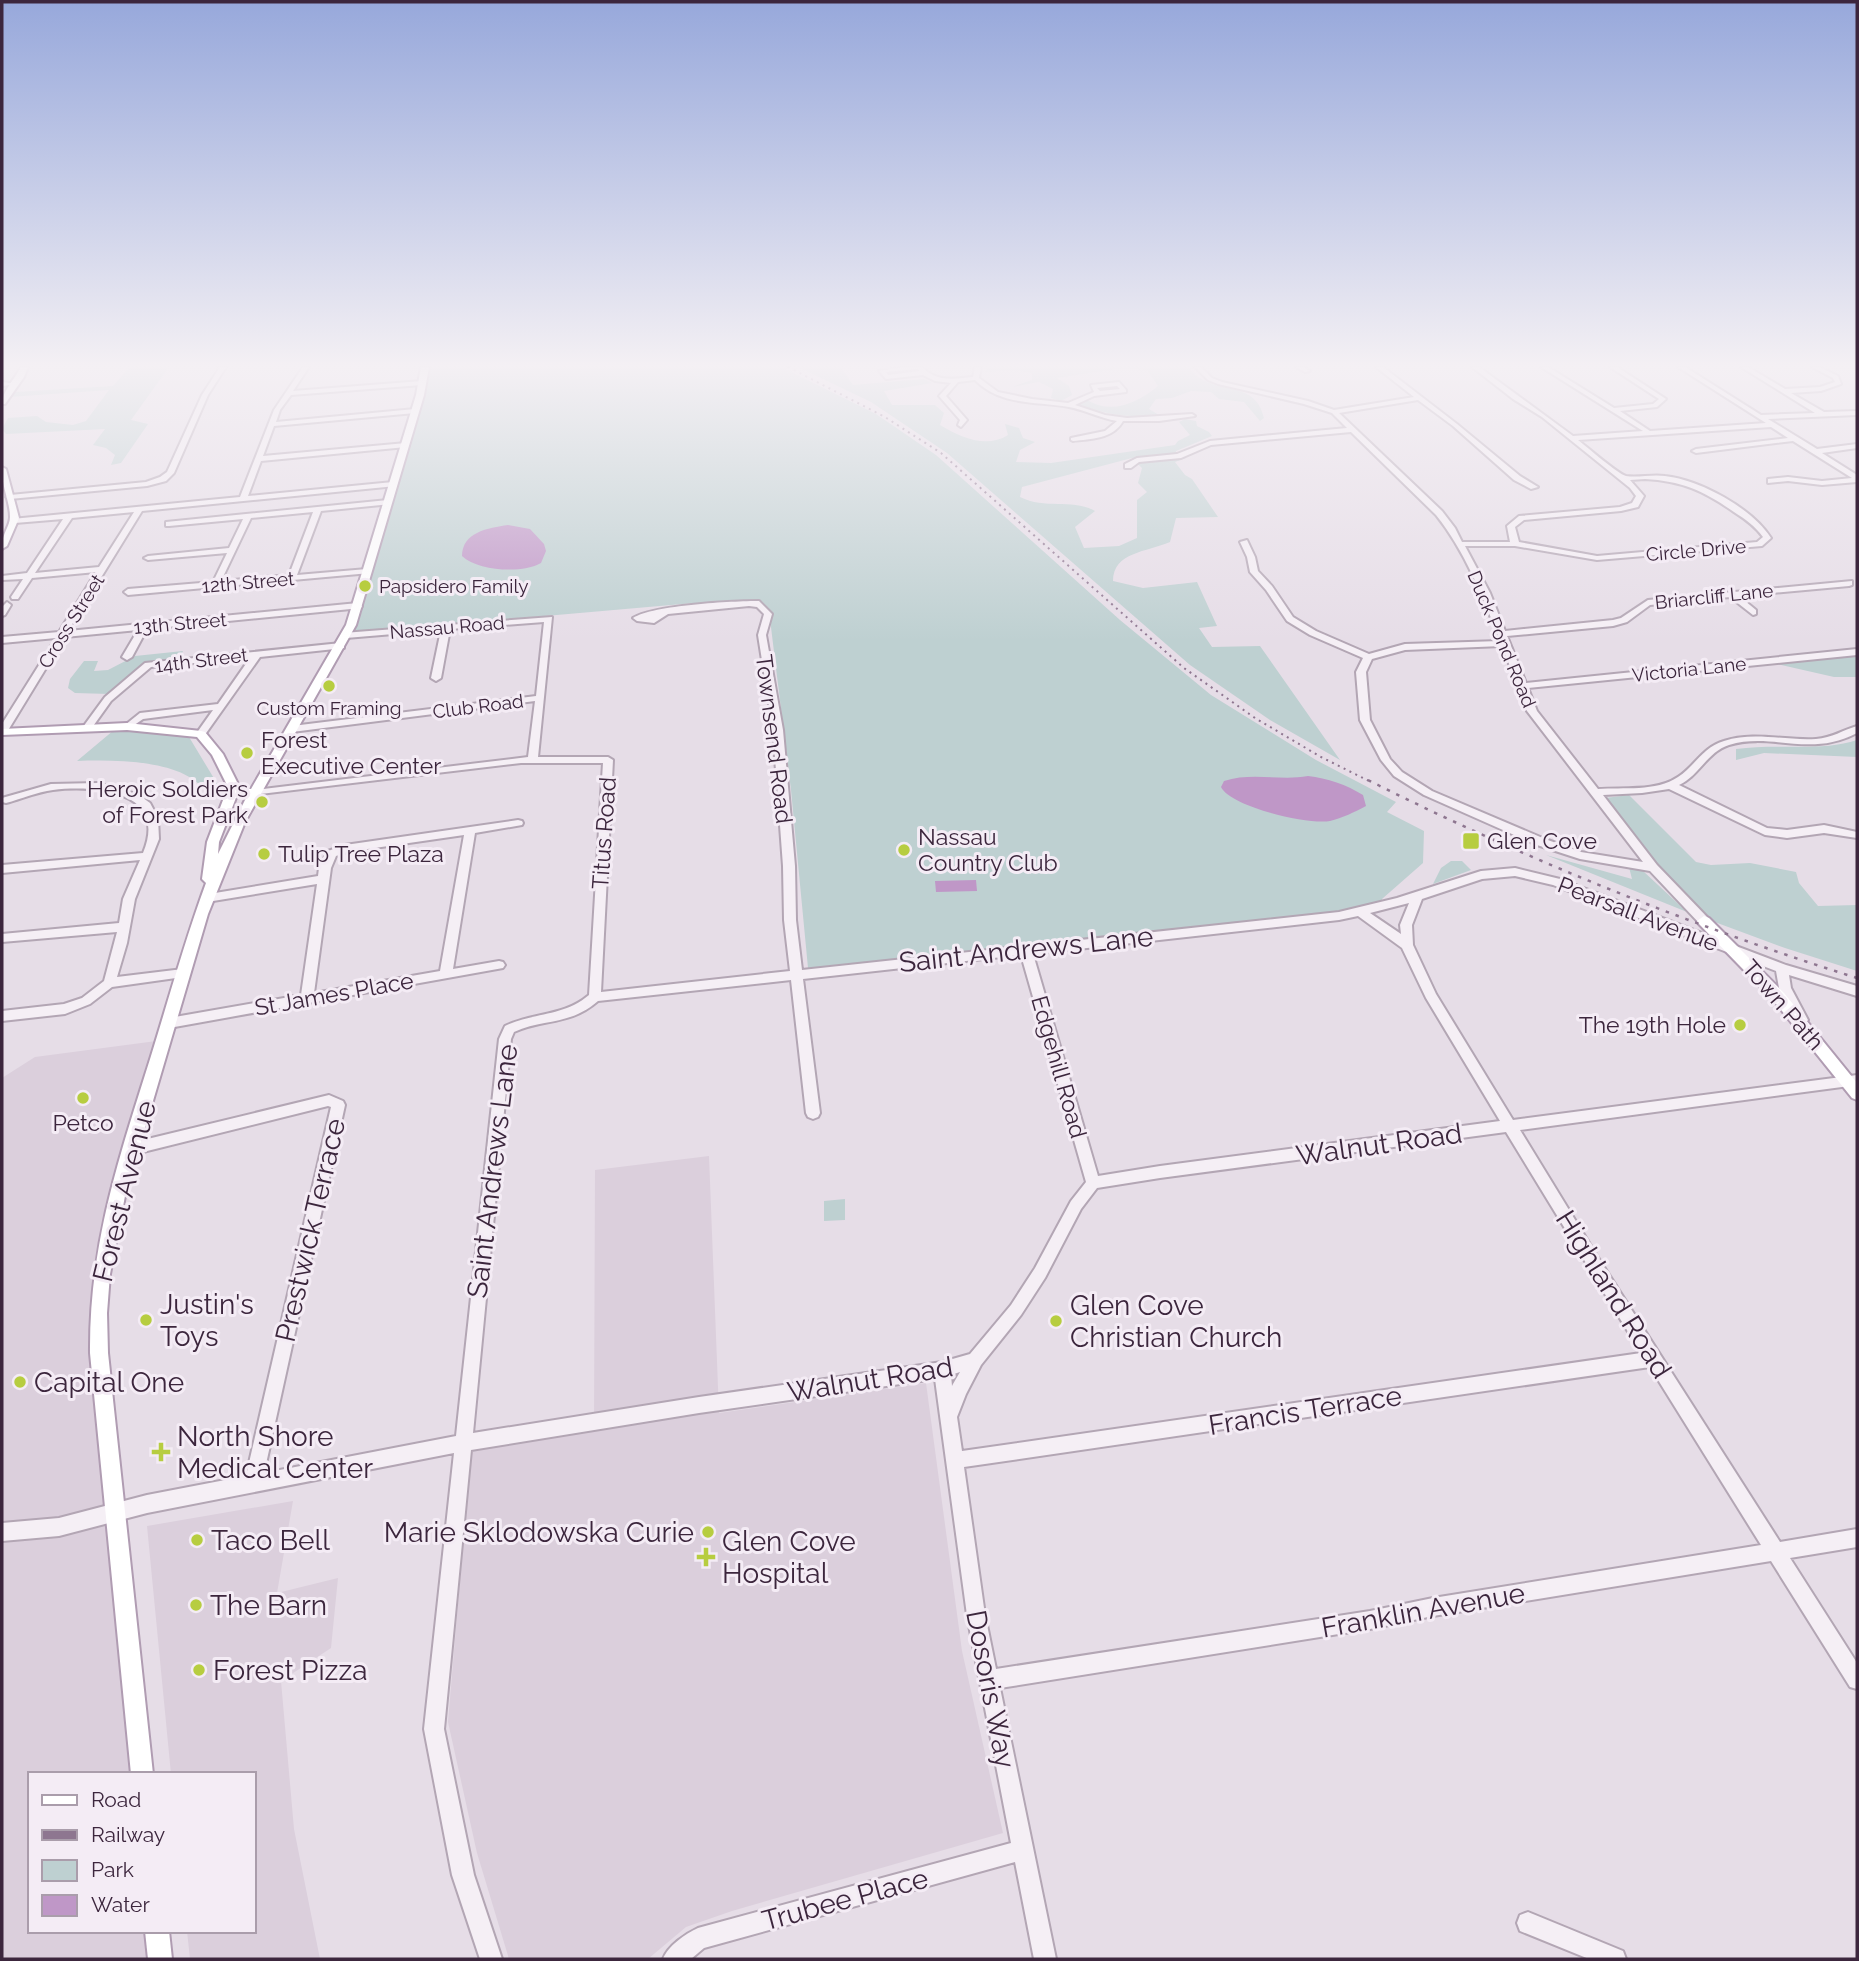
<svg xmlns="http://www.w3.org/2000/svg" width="1859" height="1961" viewBox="0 0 1859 1961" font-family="Raleway,sans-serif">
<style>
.built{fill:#dbcfdc}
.green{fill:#bed0d1;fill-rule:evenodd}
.water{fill:#bf97c7}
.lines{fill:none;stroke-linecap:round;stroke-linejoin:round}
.minor-casing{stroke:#b3a6b4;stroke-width:4}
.major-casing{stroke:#b09cb2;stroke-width:4}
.minor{fill:#f5eff5;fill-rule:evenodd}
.major{fill:#fff;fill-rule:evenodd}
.rail-far1{stroke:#8e7690;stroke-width:2;stroke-dasharray:2 4.5;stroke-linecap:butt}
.rail{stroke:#8e7690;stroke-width:2.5;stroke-dasharray:3.5 7;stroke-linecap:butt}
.poi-dot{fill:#b7cd40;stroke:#f4ecf5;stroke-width:2.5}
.labels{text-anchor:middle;stroke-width:6;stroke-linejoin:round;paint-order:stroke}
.far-street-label{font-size:19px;fill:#3c263d;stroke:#f4ecf5}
.far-poi-label{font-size:19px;fill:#3c263d;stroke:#f4ecf5;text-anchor:start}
.street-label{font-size:23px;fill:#3c263d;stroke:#f4ecf5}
.poi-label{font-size:23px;fill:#3c263d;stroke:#f4ecf5;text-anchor:start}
.near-street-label{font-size:28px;fill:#3c263d;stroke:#f4ecf5}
.near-poi-label{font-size:28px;fill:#3c263d;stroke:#f4ecf5;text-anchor:start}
</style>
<rect width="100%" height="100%" fill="#e6dde7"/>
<!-- built -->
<g class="built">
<path d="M164,1040l-42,140 -26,139 46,455h-112v157h129l3,28h-160v-881l33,-21z"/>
<path d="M709,1156l10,257 207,-30 36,268 41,182 -271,78 -46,16 -38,32h-139l-32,-106 -29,-131 23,-272 123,-21 1,-259z"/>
<path d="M293,1501l-16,92 61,-15 -7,70 -50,33 13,148 26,130h-130l-3,-28h67v-157h-83l-24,-248z"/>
</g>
<!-- green -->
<g class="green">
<path d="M130,367h39l-38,53 17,4 -27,39 -10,2 4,-10 -9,-7 -13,-3 12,-16 -99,5 -4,-5 6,-11 29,-2 9,6 27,3 13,-4 23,-31 -100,7 6,-5 98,-6z"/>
<path d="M431,367h350l95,47 60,41 184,165 91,75 105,65 80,42 -9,10 37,19 -1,32 -41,36v4l-46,9 -528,56 -17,-178 -22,-179 -7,-9 -68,1 -344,30 75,-238z"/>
<path d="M798,367h43l12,18 71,-6 8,4 -48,8 8,14h43l9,8 -4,12c20,12 46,24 68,10l-3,-11 14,4 4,10 12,4 -15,8 -4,12 35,1 124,-18 3,-4 12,-6 -11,-13 6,-3 11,2 1,5 12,6 3,4 -36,15v4l10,3 -11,4 10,13 7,4 26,38 -42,1 -6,24c-23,10 -57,10 -57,39l30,7 54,-6 20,44 -18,2 13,19 48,-1 80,114 -70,-40 -80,-55 -243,-212 -76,-51zM1132,458l10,10 -4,15 9,9 -10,8v38l-18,8 -35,2 -9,-21 20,-16c-23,-13 -49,-1 -75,-14l2,-10z"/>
<path d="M988,367h201c21,32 66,9 75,51l-4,3 -16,-19 -25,-3 -8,-7 -20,-1 -19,7 -16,1 -7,10 10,6c-30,3 -52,0 -81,-11l9,-4c25,15 50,3 71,-14l-11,-16 -25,-2 -65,10 12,8 3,9 -11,6 -10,-3 2,-9 -14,-7 -27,5 20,-7v-7l-17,-3 -30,2z"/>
<path d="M183,651l-4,8 -33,4 -37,31 -34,-1 -7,-5 2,-9 14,-18h14l-4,10 14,-1 27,-14z"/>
<path d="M1857,654v23h-23l-61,-14z"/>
<path d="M114,730l45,1 30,6 35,58 -13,5c-3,-4 -6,-10 -10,-14 -26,-27 -89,-26 -124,-25z"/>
<path d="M1857,740v17l-93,-4 -28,7v-11c40,-6 86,3 121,-9z"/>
<path d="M1629,795l67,67 15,3 39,-2 46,9 3,11 19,23 39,-1v66l-72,-23 -73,-27 -52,-52 -55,-71z"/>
<path d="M1546,855l86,24 -3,-12 14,4 44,41z"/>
<path d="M1451,861h11l9,9 -38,14 8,-16z"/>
<path d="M845,1199v21l-21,1v-20z"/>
</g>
<!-- water -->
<g class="water">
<path d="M508,525l22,4 14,15 2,7 -5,12c-19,11 -63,8 -79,-7 0,-24 26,-28 46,-31z"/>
<path d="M1308,776c19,2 39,9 55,19l3,11c-11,6 -24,12 -36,15 -22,4 -99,-14 -109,-34l3,-6c27,-9 57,0 84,-5z"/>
<path d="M976,880l1,11 -41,1 -1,-11z"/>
</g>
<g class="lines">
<!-- minor casing -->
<g class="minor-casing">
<g id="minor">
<path d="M220,367h6l-18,28 -34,78 -8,8 -19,5 -137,13 -4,-2 4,-2 136,-13 14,-5 7,-5 35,-77z"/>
<path d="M303,367h6l-16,24 129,-10 3,2 -3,2 -131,10 -11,15 -4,12 139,-13 3,2 -3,2 -141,13 -11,30 143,-13 3,2 -3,2 -145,14 -13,35 145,-14 4,2 -1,2 -254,25 -74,120 290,-28 4,3 -1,2 -214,21 -15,28 -5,3 -5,-3 16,-27 -73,7 -58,95 -5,3v-11l54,-86 -54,5v-6l57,-5 37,-60 -64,6 -14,21h-6l-1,-2 12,-18 -21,1v-4l25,-3 36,-54 -48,4 -4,-2 1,-2 228,-22 34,-87zM134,512l-35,55 -64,6 37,-55z"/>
<path d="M904,367h18c14,15 32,12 51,10l2,-10h6l-2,11 19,14 34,7 36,4 26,-11 -3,-7 28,-3 7,8v2l-32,4 -19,9 30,10 22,3 65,-4 3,2 -36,5h-36c-10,18 -32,18 -50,20l-2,-1v-2l34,-7 12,-10c-17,-3 -32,-11 -48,-14 -34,-6 -68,-1 -94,-27l-17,2 -12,14 21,24 -6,7 -3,-2 2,-5 -21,-24 12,-13 -16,-2 -12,-6 -37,4 -7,-8zM917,369l3,2 -32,4 -2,-3zM1117,386l3,3 -20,2 -3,-3z"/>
<path d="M1195,367h6l11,11 10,4 86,19 26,9 80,-13 -38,-30h7l74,57 63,52 18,11 -7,2 -17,-9 -61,-54 -35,-26 -79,13 103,98 13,17 7,14h48l-3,-16 12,-10 101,-9 12,-4 4,-7 -6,-8 -88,-71 -29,-18 -41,-32h7l94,69 70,-5 -102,-64h7l66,41 39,-4 6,-5 -49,-32h7l49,32 -9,8 -37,4 30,20 116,-8 -88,-56h7l76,48 54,-2 -74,-46h7l37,22 35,-2 15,-5 -2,-4 -21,-11h7l19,9 3,8 -20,7 -30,2 33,19 33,-1v4l-89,4 49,30 40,-5v4l-35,5 35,22v7l-35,3 -34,-4 -20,2v-4l20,-2 34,4 30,-3 -59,-37 -97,12 -4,-2 4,-2 92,-11 -17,-11 -193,13c9,7 40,34 48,36 12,2 26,-2 39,0 35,4 87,32 106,62l-9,8 -165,14 -82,-14h-50l25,47 15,38 108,-11 8,-2 27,-18 204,-19v4l-3,1 -110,10 17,14v4l-3,1 -23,-18 -80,8 -23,17 -14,4 -106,10 19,47 331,-34v6l-329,33 9,23 61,78c25,-2 58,3 80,-12 17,-11 25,-30 46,-36 30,-10 61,0 92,-2 16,-1 27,-9 41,-13v7c-47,25 -85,-1 -128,12 -22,7 -30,31 -50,40l88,43 20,2 37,-5 33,7v6l-33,-5 -37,5 -22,-3 -96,-46 -27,4 -39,2 54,70 51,53 2,3 -6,4 -4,-1 -50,-53 -70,-12 -43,-14 -113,-50 -30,-19 -13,-16 -21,-40 -4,-48 7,-14 -53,-23 -23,-14 -21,-31 -16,-18 -3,-15 -7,-15 7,-2 8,17 3,14 14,15 21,31 23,14 53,23 36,-10 95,-3c-17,-44 -35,-90 -64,-126l-85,-83 -140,13 -30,13 -42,4 -8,6h-6v-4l12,-6 40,-4 33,-13 137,-13 -15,-15 -28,-9 -86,-20 -10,-4zM1645,479c37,2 59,12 89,33 11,7 21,14 29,25l-6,5 -160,14 -78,-14 -4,-15 9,-7 97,-9 17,-4 6,-11 -14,-16zM1502,646l15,38 -2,2 4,2 8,23 116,151 -62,-10 -36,-13 -113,-48 -30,-19 -12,-13 -20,-39 -4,-48 6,-13 33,-9z"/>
<path d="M1296,367h7l7,4 -5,1z"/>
<path d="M2,382l16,2 -16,2z"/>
<path d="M388,500h3v4l-70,7 -24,64 70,-6h3v4l-242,22 -4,-3 4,-3 85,-7 14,-29 -79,7 -4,-2 4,-2 81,-8 14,-29 -74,7h-3v-4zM313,512l-24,63 -68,6 30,-63z"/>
<path d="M759,601l13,13 -6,21 17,95 12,136 1,54 6,50 537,-58 58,-14 84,-27 34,-3 45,11 226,86 71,21v10l-68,-21 2,13 17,32 -2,3h-8l-19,-35 -3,-17 -223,-86 -38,-9 -33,3 -60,20 -10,26 1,20 23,49 77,126 344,-45v10l-337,45 79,129 181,283 77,-13v18l-67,11 67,105v26l-7,-2 -79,-126 -338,55 -63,13 -370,59 56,271h-22l-19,-97 -311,86 -13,11h-28c5,-13 22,-25 35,-31l313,-85 -44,-228 -32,-236 -236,34 -228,37 -27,279 30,146 28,84h-22l-28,-84 -28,-146 30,-276 -307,60 -88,23 -57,5v-18l57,-5 88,-23 99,-19 85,-369 -3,-1 -197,49 -5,-2 -2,-4 2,-4 5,-2 198,-48 14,6 2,4 -81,368 192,-37 43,-397 6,-13c29,-14 58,-9 84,-31l14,-232h-82l-270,32v-4l4,-1 273,-33 7,-56 -243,31 -5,-3 5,-3 244,-30 8,-74 -94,7 -9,49 -5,3 -5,-3 10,-48 -95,8 -4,-3 1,-2 209,-16 -14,140h70l5,3 -12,232 189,-21 -6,-51 -1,-54 -10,-136 -15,-95 6,-21 -7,-7 -8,-1 -81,8 -14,9 -17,-2 -4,-3c20,-13 100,-17 126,-17zM1409,903l-9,22 1,9 -31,-21zM1358,916l44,32 24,50 74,123 -340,45 -62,10 -65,-222 306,-34zM1021,955l65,227 -15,19 -36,67 -24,37 -41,49 -28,8 -243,35 -226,36 38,-394 3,-7c31,-14 55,-6 84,-31l193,-21 15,133 2,4 5,2 5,-2 2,-4 -17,-134zM1506,1132l135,221 -679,98 -5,-34 9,-23 15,-29 40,-50 24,-37 36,-69 16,-21 63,-10zM1650,1367l111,178 -328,53 -63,13 -374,58 -11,-54 -21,-148zM960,1372l-7,12 -1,2 -1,-11z"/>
<path d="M7,602l4,3 -6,10 -3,1v-9z"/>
<path d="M341,643l3,1v4l-84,9 -56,79 -3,1 -5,-3 17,-24 -70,9 -13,9 -5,-3 15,-12 78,-9 32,-46 -99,9 -40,34 -20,28 -3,1 -5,-3 22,-30 40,-34z"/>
<path d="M98,783l41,12 11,8 8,15 1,21 -24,60 -8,44 -10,34 66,-8 6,4 -6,4 -71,10 -22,17 -25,10 -63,7v-10l62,-7 18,-6 22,-17 13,-49 -115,10v-8l117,-11 4,-24 17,-39 -138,13v-8l141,-12c26,-62 -47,-68 -90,-63 -16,2 -32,9 -47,13l-4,-1v-4l49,-14z"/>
<path d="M518,820l4,1 1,2 -1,2 -47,8 -22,136 46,-8 4,1 2,3 -2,3 -334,60 -4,-2 -2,-3 2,-3 4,-2 132,-23 16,-111 -110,18 -6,-4 2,-3 115,-19 1,-8 9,-17 17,-6zM464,835l-24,136 -126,22 17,-125 5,-12 11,-4z"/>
<path d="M1528,1912l95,39 3,8h-37l-69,-28 -3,-8 3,-8z"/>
</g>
</g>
<!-- major casing -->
<g class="major-casing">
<g id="major">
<path d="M21,367h7l-4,10 -19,27h-3c0,-13 13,-25 19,-37z"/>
<path d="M421,367h8l-5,28 -68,230 -111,197 -37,92 -83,282 -15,78 -3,39 1,40 45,421h-22l-41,-421c-1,-109 29,-195 61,-297 18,-58 34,-116 55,-173l-4,-4 5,-37 21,-55 -16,-32 -15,-18 -70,-7 -125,5v-6l125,-6 74,8 4,1 18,22 17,34 11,1 95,-164 70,-230zM237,795l10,1 -29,58 1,-12z"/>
<path d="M2,467l4,2 13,49 -12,28 -5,3c-1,-15 8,-22 8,-32 0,-16 -9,-31 -8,-50z"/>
<path d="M1704,916l5,2 75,75 73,90v17l-5,-2 -78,-97 -75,-77 -2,-3z"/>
<path d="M145,1931h24l3,28h-24z"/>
</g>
</g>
<!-- minor -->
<use href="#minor" class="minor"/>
<!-- major -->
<use href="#major" class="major"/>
<!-- rail-far1 -->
<path class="rail-far1" d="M788,367l97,50 56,36 243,215 71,50 66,39 50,25"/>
<!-- rail -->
<path class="rail" d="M1368,780c157,79 321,145 489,198"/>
</g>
<!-- sky -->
<linearGradient id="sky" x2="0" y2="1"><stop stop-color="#97a8db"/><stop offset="0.57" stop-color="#f4f0f4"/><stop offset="1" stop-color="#f4f0f4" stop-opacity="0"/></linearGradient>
<rect width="1859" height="641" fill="url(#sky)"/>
<!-- markers -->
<g class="poi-dot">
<circle cx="365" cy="586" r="7"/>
<circle cx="329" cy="686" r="7"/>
<circle cx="247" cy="753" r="7"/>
<circle cx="262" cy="802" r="7"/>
<rect x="1462" y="832" width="18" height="18" rx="3.5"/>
<circle cx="904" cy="850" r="7"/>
<circle cx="264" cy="854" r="7"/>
<circle cx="1740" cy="1025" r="7"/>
<circle cx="83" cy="1098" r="7"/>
<circle cx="146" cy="1320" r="7"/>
<circle cx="1056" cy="1321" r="7"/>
<circle cx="20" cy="1382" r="7"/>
<path d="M157.5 1441.5h7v7h7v7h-7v7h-7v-7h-7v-7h7z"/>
<circle cx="708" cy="1532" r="7"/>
<circle cx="197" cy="1540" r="7"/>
<path d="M702.5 1546.5h7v7h7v7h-7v7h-7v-7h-7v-7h7z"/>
<circle cx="196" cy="1605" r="7"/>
<circle cx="199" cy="1670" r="7"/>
</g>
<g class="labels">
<!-- far-street labels -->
<g class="far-street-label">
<text transform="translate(1696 550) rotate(-5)" y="7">Circle Drive</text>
<text transform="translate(248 582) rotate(-5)" y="7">12th Street</text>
<text transform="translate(1714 596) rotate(-6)" y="7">Briarcliff Lane</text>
<text transform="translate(71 621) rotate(-58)" y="7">Cross Street</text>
<text transform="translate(180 623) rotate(-5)" y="7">13th Street</text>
<text transform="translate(447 627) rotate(-5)" y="7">Nassau Road</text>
<text transform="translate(1502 639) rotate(67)" y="7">Duck Pond Road</text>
<text transform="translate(201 660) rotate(-7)" y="7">14th Street</text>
<text transform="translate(1689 669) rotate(-6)" y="7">Victoria Lane</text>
<text transform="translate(478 706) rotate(-7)" y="7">Club Road</text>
</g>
<!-- far-poi labels -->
<g class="far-poi-label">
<text x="379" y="593">Papsidero Family</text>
<text x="329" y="715" text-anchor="middle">Custom Framing</text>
</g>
<!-- street labels -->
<g class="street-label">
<text transform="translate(774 739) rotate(83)" y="8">Townsend Road</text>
<text transform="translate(604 833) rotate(-86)" y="8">Titus Road</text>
<text transform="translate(1638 914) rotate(21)" y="8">Pearsall Avenue</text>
<text transform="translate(334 994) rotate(-10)" y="8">St James Place</text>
<text transform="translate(1783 1005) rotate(49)" y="8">Town Path</text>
<text transform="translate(1059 1067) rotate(74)" y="8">Edgehill Road</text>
</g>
<!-- poi labels -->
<g class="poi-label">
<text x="261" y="748">Forest<tspan x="261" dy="26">Executive Center</tspan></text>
<text x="248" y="797" text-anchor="end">Heroic Soldiers<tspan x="248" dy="26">of Forest Park</tspan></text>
<text x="918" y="845">Nassau<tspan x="918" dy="26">Country Club</tspan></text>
<text x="1487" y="849">Glen Cove</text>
<text x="278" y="862">Tulip Tree Plaza</text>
<text x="1726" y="1033" text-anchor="end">The 19th Hole</text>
<text x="83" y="1131" text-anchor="middle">Petco</text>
</g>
<!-- near-street labels -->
<g class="near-street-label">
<text transform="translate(1026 949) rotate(-6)" y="10">Saint Andrews Lane</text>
<text transform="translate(1379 1144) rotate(-8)" y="10">Walnut Road</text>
<text transform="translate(492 1171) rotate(-83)" y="10">Saint Andrews Lane</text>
<text transform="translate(124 1191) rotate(-76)" y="10">Forest Avenue</text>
<text transform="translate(310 1230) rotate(-77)" y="10">Prestwick Terrace</text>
<text transform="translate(1614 1294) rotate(58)" y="10">Highland Road</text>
<text transform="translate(870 1379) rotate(-9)" y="10">Walnut Road</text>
<text transform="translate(1305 1410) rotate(-9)" y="10">Francis Terrace</text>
<text transform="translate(1423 1610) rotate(-10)" y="10">Franklin Avenue</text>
<text transform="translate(991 1689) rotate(79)" y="10">Dosoris Way</text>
<text transform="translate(845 1899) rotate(-15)" y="10">Trubee Place</text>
</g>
<!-- near-poi labels -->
<g class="near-poi-label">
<text x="160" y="1314">Justin's<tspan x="160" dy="32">Toys</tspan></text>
<text x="1070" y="1315">Glen Cove<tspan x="1070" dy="32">Christian Church</tspan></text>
<text x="34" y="1392">Capital One</text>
<text x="177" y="1446">North Shore<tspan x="177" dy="32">Medical Center</tspan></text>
<text x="694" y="1542" text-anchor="end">Marie Sklodowska Curie</text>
<text x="211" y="1550">Taco Bell</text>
<text x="722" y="1551">Glen Cove<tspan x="722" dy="32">Hospital</tspan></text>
<text x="210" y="1615">The Barn</text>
<text x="213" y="1680">Forest Pizza</text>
</g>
</g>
<!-- border -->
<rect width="1859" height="1961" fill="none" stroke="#3c263d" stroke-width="7"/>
<!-- legend -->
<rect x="28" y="1772" width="228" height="161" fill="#f4ecf5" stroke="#aa9dab" stroke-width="2"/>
<rect x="42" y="1795" width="35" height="10" fill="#ffffff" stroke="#aa9dab" stroke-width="2"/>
<text x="91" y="1807" font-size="21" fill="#3c263d">Road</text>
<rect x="42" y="1830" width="35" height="10" fill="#8e7690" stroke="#aa9dab" stroke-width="2"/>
<text x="91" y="1842" font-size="21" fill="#3c263d">Railway</text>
<rect x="42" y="1860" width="35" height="21" fill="#bed0d1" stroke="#aa9dab" stroke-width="2"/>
<text x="91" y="1877" font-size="21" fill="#3c263d">Park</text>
<rect x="42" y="1895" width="35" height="21" fill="#bf97c7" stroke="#aa9dab" stroke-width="2"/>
<text x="91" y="1912" font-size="21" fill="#3c263d">Water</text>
</svg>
